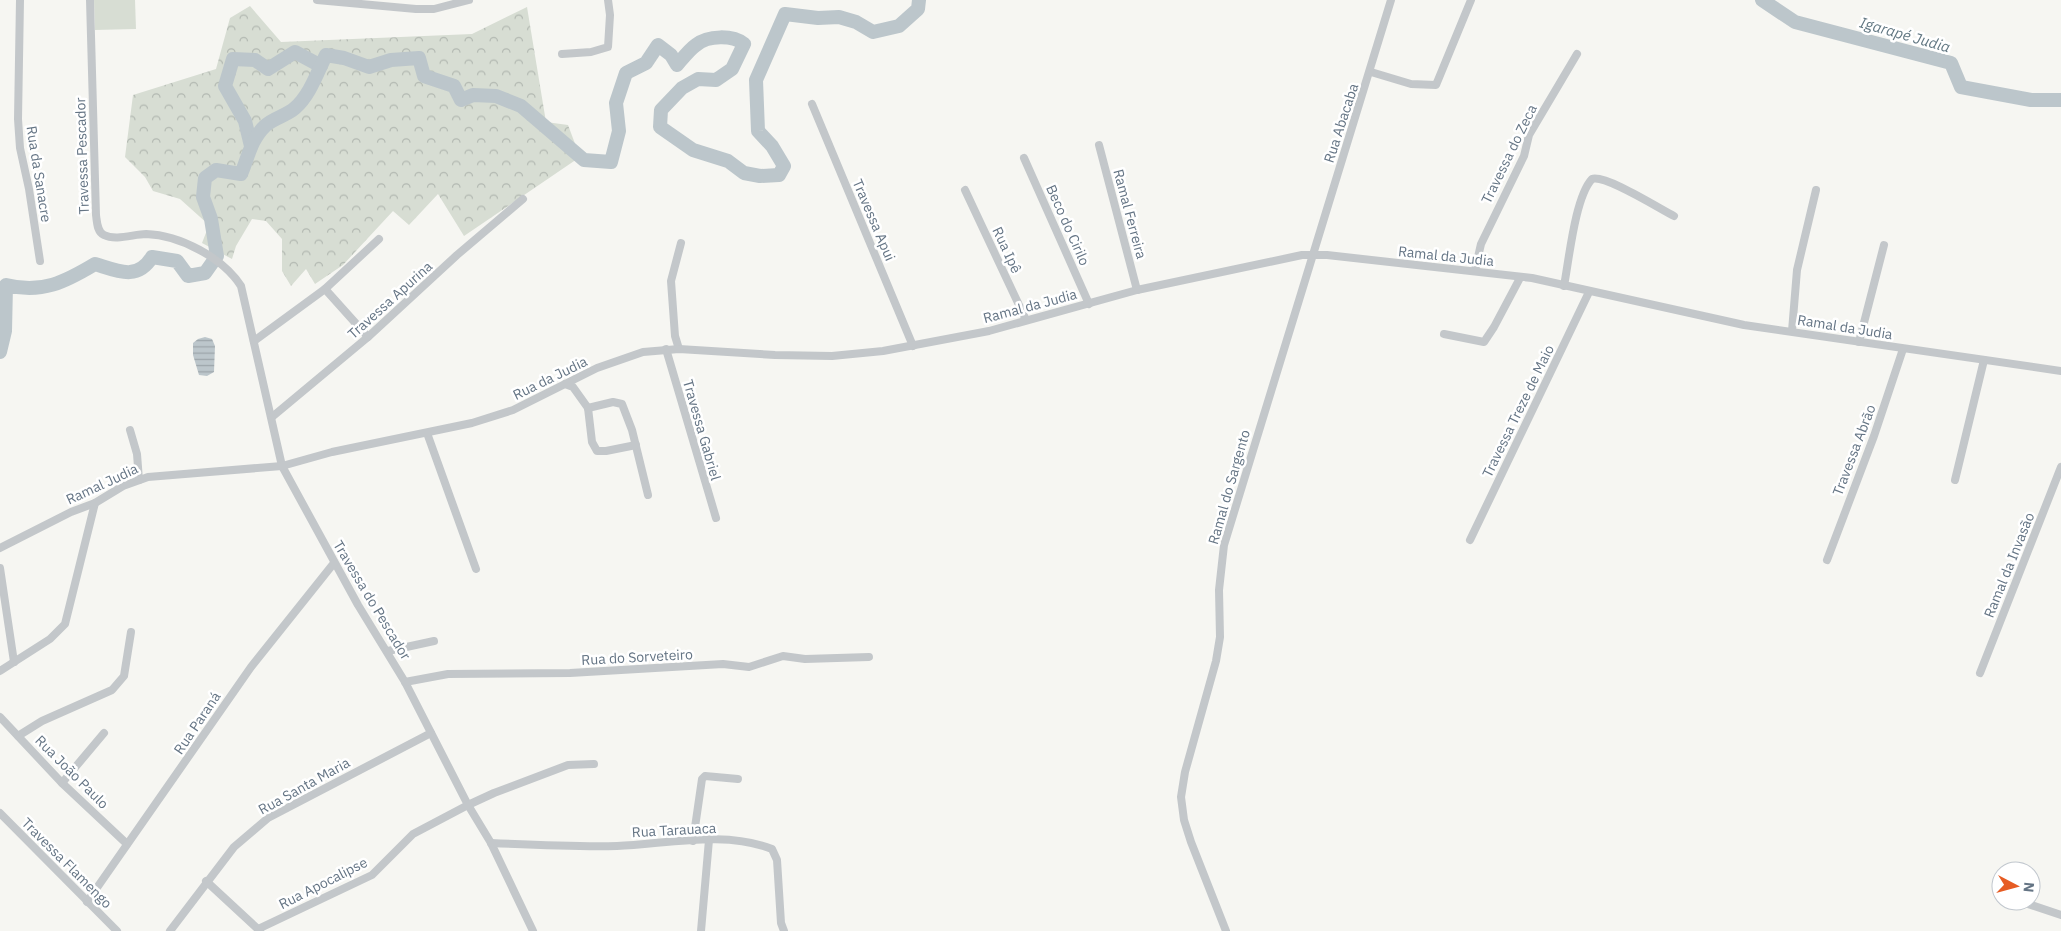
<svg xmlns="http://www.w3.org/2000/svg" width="2061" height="931" viewBox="0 0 2061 931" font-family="'IBM Plex Sans',sans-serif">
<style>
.grass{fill:#d7ddd3}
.park{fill:url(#park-crowns)}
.water{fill:url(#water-rules)}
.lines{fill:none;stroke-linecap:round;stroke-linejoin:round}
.river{stroke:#bcc6cb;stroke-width:14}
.minor{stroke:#c3c7ca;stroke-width:8}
.labels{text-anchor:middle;stroke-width:5;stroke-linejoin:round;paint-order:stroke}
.street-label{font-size:14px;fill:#647484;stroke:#fff}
.water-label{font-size:15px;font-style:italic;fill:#607681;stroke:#fff}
</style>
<defs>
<pattern id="park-crowns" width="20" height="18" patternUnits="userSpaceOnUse" patternTransform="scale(1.25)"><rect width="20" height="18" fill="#d7ddd3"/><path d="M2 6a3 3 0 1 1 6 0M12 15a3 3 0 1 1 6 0" fill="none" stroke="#b2b8b1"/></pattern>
<pattern id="water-rules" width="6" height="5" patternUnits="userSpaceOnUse" patternTransform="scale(1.25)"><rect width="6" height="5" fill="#bcc6cb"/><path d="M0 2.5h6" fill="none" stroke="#9ca5aa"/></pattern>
</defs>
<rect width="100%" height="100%" fill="#f6f6f2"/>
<!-- grass -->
<path class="grass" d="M94,0h41l1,29 -41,1z"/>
<!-- park -->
<path class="park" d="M250,6l31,36 191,-8 55,-27 19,115 22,3 12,32 -116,79 -26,-42 -29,31 -16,-14 -50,54 -28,19 -9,-15 -15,17 -9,-15v-32l-16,-18 -14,-2 -16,27 -4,13 -30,-16 7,-18 -29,-26 -27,-8 -8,-14 -20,-20 8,-62 83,-26 14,-51z"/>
<!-- water -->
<path class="water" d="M205,337l7,2 3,7 -1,26 -7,4 -8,-1 -6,-20v-12l5,-4z"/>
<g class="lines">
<!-- river -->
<g class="river">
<path d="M1762,0l33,22 156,41 10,24 70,13h30"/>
<path d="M251,146l-6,-25 -20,-35 8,-27 22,1 13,9 27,-17 26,14"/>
<path d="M0,352l5,-21 1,-46c36,9 59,-3 89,-21 23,7 42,17 57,-7l25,4 11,15 17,-3 12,-17 -6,-37 -8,-22 2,-19 11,-8 25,4c7,-16 10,-35 24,-48 8,-8 21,-10 30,-18 15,-13 22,-35 31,-53l18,3 25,9 22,-7 28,-2 5,18 30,10 7,14 12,-5 23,1 25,10 63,54 27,2 8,-31 -3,-28 10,-30 20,-10 12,-18 13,10 6,10c6,-7 12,-15 19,-20 12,-10 37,-10 48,-1l-12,25 -16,11 -18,-1 -16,9 -21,22 -1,17 33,23 35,11 16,12 16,3 19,-1 5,-9 -12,-20 -14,-15 -2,-51 29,-66 33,4 21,-1 17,5 17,10 26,-6 19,-17 1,-9"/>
</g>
<!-- minor -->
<g class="minor">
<path d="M20,0l-2,119 2,29 9,41 11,72"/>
<path d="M90,0l6,215c1,7 1,17 8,20 12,6 30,-1 42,-1 34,1 77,24 95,52l41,180 76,139 47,77 63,123 23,38 42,88"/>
<path d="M317,0l99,9h18l35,-9"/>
<path d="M562,54l29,-2 17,-5 2,-32 -2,-15"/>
<path d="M1371,72l40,12 25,1 35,-85"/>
<path d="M812,104l101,242"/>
<path d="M1099,145l38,145"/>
<path d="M1024,158l65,146"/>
<path d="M965,190l61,130"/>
<path d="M1475,270l6,-26 43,-88 5,-21 48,-81"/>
<path d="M1564,286c5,-26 11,-89 28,-107 13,-5 68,30 82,37"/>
<path d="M325,289l43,48"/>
<path d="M1792,331l5,-61 19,-80"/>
<path d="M1444,334l40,8 10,-15 26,-49"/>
<path d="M254,341l71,-52 54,-50"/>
<path d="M1859,342l25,-97"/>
<path d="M666,349l50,169"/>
<path d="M679,349l-4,-13 -4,-55 10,-38"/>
<path d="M565,384l8,3 15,21"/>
<path d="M588,408l25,-6 9,2 10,26 16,65"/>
<path d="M588,408l4,34 5,9h9l30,-6"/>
<path d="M272,417l96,-80 89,-82 66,-56"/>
<path d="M130,430l7,24 2,26"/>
<path d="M427,433l49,136"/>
<path d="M1955,480l29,-120"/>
<path d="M1470,540l119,-248"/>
<path d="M0,548l71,-36 24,-9 28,-17 25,-9 134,-11 50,-14 140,-29 41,-13 84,-42 46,-16 36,-3 96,6 57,1 51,-5 106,-20 148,-41 165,-35h25l205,23 212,47 317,46"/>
<path d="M1827,560l47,-124 29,-87"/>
<path d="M0,568l14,94"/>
<path d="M388,651l46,-10"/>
<path d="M0,671l50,-32 15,-15 30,-121"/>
<path d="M1980,673l81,-206"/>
<path d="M405,682l43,-8 122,-1 153,-9 26,3 34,-11 22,3 64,-2"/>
<path d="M0,717l62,66 65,61"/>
<path d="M18,736l24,-15 70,-31 12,-14 7,-44"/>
<path d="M62,783l42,-50"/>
<path d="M0,813l117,118"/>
<path d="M693,841l9,-62 3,-3 33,3"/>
<path d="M491,843c42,2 84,4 126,3 50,-2 107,-16 155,3l5,11 4,63 3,8"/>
<path d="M206,881l54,50"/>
<path d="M2019,901l42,14"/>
<path d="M87,902l164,-235 83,-104"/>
<path d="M258,929l114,-54 41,-41 55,-29 26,-12 74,-28 26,-1"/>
<path d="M170,931l64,-84 34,-29 163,-85"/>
<path d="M701,931l8,-91"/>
<path d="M1226,931l-35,-89 -7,-22 -3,-23 4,-25 31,-111 4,-24 -1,-47 5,-45 167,-545"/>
</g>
</g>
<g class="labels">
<!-- street labels -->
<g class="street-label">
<text transform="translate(1341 123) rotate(-72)" y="5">Rua Abacaba</text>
<text transform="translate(1509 154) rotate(-64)" y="5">Travessa do Zeca</text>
<text transform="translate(82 156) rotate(-92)" y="5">Travessa Pescador</text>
<text transform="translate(39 174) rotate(81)" y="5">Rua da Sanacre</text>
<text transform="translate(1130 214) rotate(75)" y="5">Ramal Ferreira</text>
<text transform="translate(874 220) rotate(67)" y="5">Travessa Apui</text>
<text transform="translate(1068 225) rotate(66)" y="5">Beco do Cirilo</text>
<text transform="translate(1007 250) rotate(65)" y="5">Rua Ipê</text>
<text transform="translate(1446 256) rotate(6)" y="5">Ramal da Judia</text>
<text transform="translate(390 300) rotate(-42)" y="5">Travessa Apurina</text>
<text transform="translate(1030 306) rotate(-15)" y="5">Ramal da Judia</text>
<text transform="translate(1845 327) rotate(9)" y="5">Ramal da Judia</text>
<text transform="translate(550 378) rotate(-26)" y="5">Rua da Judia</text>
<text transform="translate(1518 411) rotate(-64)" y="5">Travessa Treze de Maio</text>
<text transform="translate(702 430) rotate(74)" y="5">Travessa Gabriel</text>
<text transform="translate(1854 450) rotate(-69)" y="5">Travessa Abrão</text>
<text transform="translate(102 484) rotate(-25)" y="5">Ramal Judia</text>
<text transform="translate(1229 487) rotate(-74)" y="5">Ramal do Sargento</text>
<text transform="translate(2009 565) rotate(-68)" y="5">Ramal da Invasão</text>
<text transform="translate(372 600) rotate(59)" y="5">Travessa do Pescador</text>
<text transform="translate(637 657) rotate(-3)" y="5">Rua do Sorveteiro</text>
<text transform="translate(197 723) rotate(-56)" y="5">Rua Paraná</text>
<text transform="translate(72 772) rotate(45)" y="5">Rua João Paulo</text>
<text transform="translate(304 786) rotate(-29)" y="5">Rua Santa Maria</text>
<text transform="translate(674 830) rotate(-3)" y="5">Rua Tarauaca</text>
<text transform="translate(67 863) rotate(45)" y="5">Travessa Flamengo</text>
<text transform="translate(323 883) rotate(-27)" y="5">Rua Apocalipse</text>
</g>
<!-- water labels -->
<g class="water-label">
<text transform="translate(1905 35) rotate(16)" y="5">Igarapé Judia</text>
</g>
</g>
<!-- north arrow -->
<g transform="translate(2016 886) rotate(96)"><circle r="24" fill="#ffffff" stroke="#c1c7ce"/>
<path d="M0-4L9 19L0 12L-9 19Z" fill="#e65c23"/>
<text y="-8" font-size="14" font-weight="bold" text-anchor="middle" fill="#647484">N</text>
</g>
</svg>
